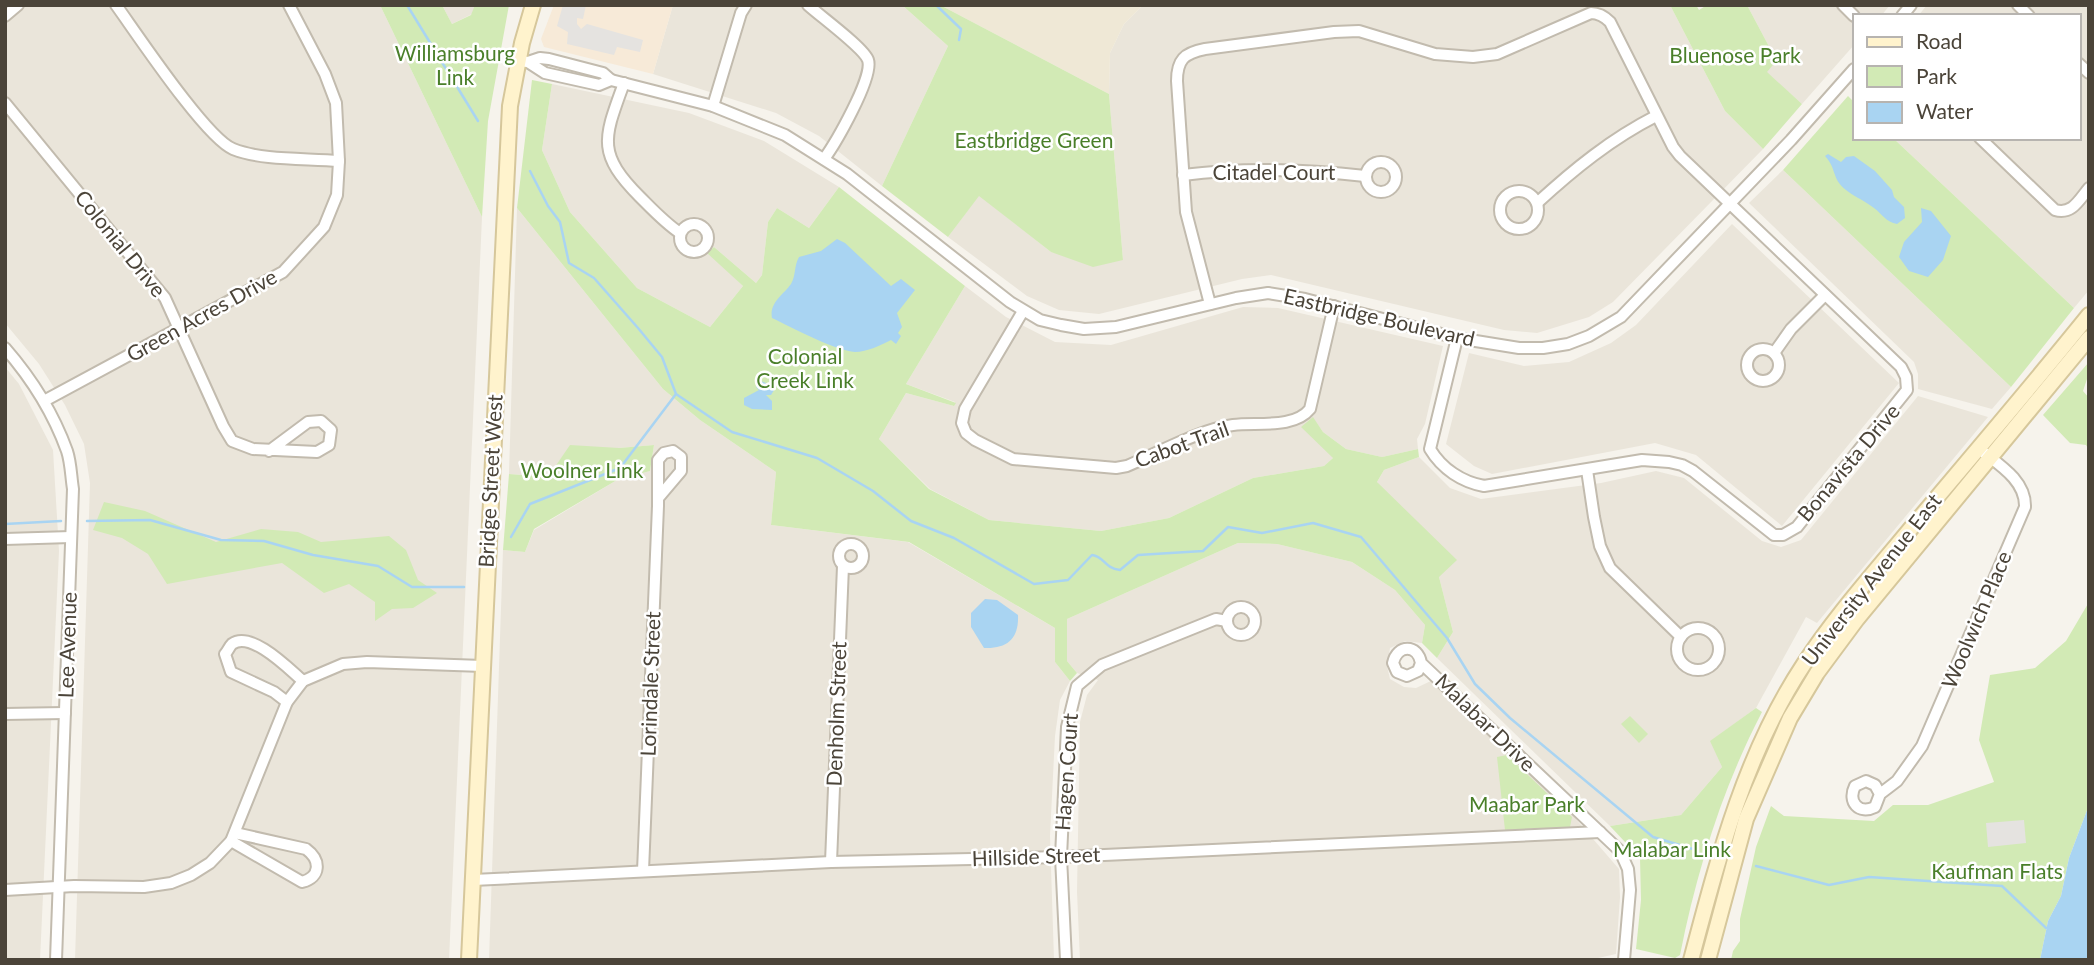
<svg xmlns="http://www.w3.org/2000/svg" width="2094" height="965" viewBox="0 0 2094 965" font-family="Lato,sans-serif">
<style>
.residential{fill:#eae5da}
.commercial{fill:#f7ead8}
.education{fill:#efe8d6}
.green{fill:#d2eab5}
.parking{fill:#e5e3e0}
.water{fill:#a9d4f2}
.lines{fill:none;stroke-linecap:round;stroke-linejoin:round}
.stream{stroke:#a9d4f2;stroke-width:2.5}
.street-casing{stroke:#c2bbae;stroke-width:14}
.secondary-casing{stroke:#d6c79b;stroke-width:18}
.street{stroke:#fff;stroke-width:10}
.secondary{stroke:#fff3cd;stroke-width:14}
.labels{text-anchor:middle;stroke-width:5;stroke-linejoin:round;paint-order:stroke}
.park-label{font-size:21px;fill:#4a7f2a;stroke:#fff}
.street-label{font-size:21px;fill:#4b4439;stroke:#fff}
</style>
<rect width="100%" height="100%" fill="#f6f3ec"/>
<!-- residential -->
<g class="residential">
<path d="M5,5h375l102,212 -33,743h-374l15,-477 -6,-39 -19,-39 -26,-41 -34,-41z"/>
<path d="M442,5h48l-38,19z"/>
<path d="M673,5h229l46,41 -66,140 -63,-50 -43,-23 -123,-39z"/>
<path d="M1143,5h527l55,106 38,38 -150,153 -24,15 -52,16 -33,-3 -233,-55 -29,4 -143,35 -40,-4 -32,-14 -79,-59 31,-42 72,57 72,8 -14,-166 1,-41 14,-29z"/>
<path d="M1747,5h143l-9,11h-27v29l-52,59 -36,-32 12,-13 -5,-5z"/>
<path d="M1927,5h162v285l-15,18 -181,-170h185v-122h-160z"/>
<path d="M552,84l137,29 75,28 75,46 -30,41 -32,-20 -9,14 -6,53 -6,8 -42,-36 -6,5 35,34 -33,41 -73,-39 -67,-76 -28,-62z"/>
<path d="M1783,170l228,217 -19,22 -74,-20v-15l-4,-12 -165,-159z"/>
<path d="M517,208l146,181 37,31 76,52 -5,53 137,17 147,86v34l15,19 -10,19 -5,36 -5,100 4,124h-565l14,-410 22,2 9,-22 83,-50 33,-9 4,-26 -35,3 -71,29 -39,-3z"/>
<path d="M1732,224l167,159 -117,143 -86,-71 -41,-12 -163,31 -18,-8 -28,-22 23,-91 55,13 45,-4 42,-19 25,-18z"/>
<path d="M965,286l41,31 49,25 56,3 132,-38 35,1 165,38 -18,78 -8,15 1,10 -36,8 -36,-8 -23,-17 -10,-14 20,40 -9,8 -71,12 -84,40 -68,13 -112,-11 -59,-31 -51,-50 27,-46 48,13 1,-4 -49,-18z"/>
<path d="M5,367l14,17 34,66 6,101 -19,409h-35z"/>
<path d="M1918,396l70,21 -171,206 -11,-6 -50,91 -45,33 11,26 -41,48 -71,11 -173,-168 16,-26 -14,-55 -62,-95 7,-12 35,-13 31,31 31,11 120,-16 55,-12 28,7 78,63 19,6 20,-7z"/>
<path d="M1238,543l39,1 75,18 43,28 30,35 -3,18 -17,-2 -15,7 -3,18 3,13 14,8 12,1 17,-8 141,137 45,52 1,28 -4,57 -27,6h-509l-3,-68 3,-170 7,-27 11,-15 -21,-7 -10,-12v-42z"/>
</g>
<!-- commercial -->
<path class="commercial" d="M554,5h119l-20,69 -109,-27 -3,-8z"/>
<!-- education -->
<path class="education" d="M940,5h203l-19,19 -14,29 -1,41z"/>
<!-- green -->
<g class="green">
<path d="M380,5h62l10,19 19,-9 4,-10h34l-21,116 -6,96z"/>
<path d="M902,5h38l169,89 14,166 -30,7 -42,-15 -72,-56 -31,41 -66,-51 66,-140z"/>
<path d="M1670,5h26l3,5 8,-5h40l26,49 5,5 -11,13 35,32 -39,45 -38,-38z"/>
<path d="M532,80l20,4 -10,66 28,62 67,76 73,39 33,-41 -36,-33 7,-6 42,36 6,-8 6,-53 9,-14 32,20 30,-41 126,99 -59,98 50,19 -2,3 -48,-13 -27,46 50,50 60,31 112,11 68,-13 84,-40 71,-12 9,-8 -32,-31 12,-10 10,15 23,17 36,8 36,-8 1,8 -35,13 -7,12 80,78 -18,17 14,55 -16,26 -15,-15 3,-18 -30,-35 -43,-28 -75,-18 -39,-1 -171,76v42l10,12 -7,8 -15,-19v-34l-146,-86 -138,-17 5,-53 -76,-52 -37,-31 -146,-181z"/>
<path d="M1848,96l6,6v36h39l181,170 -63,79 -228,-217z"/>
<path d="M2089,362v11l-6,18 6,7v52l-3,-5 -16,-2 -27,-28z"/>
<path d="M570,445l49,3 35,-3 -4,26 -33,9 -83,49 -9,23 -22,-2 6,-76 39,3z"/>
<path d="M104,502l41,9 71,31 45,-13 37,3 23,10 68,-6 17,14 12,30 19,13 -24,15 -21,1 -17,12v-19l-26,-18 -25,9 -42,-30 -115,21 -19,-30 -26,-16 -29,-8z"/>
<path d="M2089,602v203l-20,53 -8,38 -13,25 -8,39h-309l2,-9 7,-10v-22l16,-72 15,-41 13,10 90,5 19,-16h35l66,-23 -15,-42 11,-65 45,-7 31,-27z"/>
<path d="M1756,708l6,4c-40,77 -65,158 -82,243l-5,3 -39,-9 5,-49 -1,-42 -30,-32 71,-11 41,-48 -12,-26z"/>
<path d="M1630,716l18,18 -9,9 -18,-19z"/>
<path d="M1507,755l65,62 -2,10 -65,3 -8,-73z"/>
</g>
<!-- parking -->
<g class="parking">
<path d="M563,5h23l-3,14 -6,-1v6l4,5 6,-5 56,16 -3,12 -23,-5 -3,8 -47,-11 1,-12 -11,-6z"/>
<path d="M2024,820l2,23 -38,4 -2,-24z"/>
</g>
<!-- water -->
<g class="water">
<path d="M1828,154l13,8 5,-5 8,-1 21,15 17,19 2,7 10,10 1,11 -8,6c-11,-2 -15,-10 -23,-16 -12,-10 -34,-16 -39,-33 -3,-8 -3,-11 -10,-19z"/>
<path d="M1921,208l10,3 20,25 -8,24 -15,17 -19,-6 -10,-14 5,-15 18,-20z"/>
<path d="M837,239l8,4 46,43 10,-7 14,11 -18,23 5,14 -4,6 3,3 -5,8 -5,-4c-10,5 -24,12 -36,12 -19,-1 -64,-25 -83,-34 -3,-15 11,-23 19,-34 5,-8 3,-19 8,-27l22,-6z"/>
<path d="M761,381l15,6 -5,8h-5l6,6v9l-20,-1 -8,-4v-7l15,-8 -3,-3z"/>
<path d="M985,599l12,1 21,15c1,24 -11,34 -34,33l-13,-21v-14z"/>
<path d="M2089,805v155h-49l8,-39 13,-25 8,-38z"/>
</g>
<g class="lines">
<!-- stream -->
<g class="stream">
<path d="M407,5l71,116"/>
<path d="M936,5l25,24 -2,11"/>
<path d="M530,171l18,35 12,16 9,41 25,15 44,50 24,29 14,37 56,38 85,26 56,33 38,30 43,17 80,46 34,-4 24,-25c13,2 12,13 28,15l18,-15 65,-4 25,-24 34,6 51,-10 48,14 86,101 28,46 35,34 143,119 40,12"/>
<path d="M87,521l63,-1 71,20 43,1 49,14 65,11 34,21h52"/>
<path d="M5,524l56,-3"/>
<path d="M511,537l19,-33 90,-36 56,-74"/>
<path d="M1756,866l73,19 40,-8 133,9 44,42"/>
</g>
<!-- street casing -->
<g class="street-casing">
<g id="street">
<path d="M116,5c21,29 90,133 117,144 30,12 74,9 106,12"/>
<path d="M808,5c12,11 56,43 60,55 6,17 -33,84 -44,99"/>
<path d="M1843,5l11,11"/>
<path d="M2018,5l11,11"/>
<path d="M5,16l13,-11"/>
<path d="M1902,16l9,-11"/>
<path d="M519,61l9,1 17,11 54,12 12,-5 102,26 72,29 62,39 163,128 30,18 21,5 23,4 32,-2 120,-29 32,-5 37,6 152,39 62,10h24l25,-4 21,-8 32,-19 170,-177 63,-71"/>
<path d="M528,62l12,-4 9,1 54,14 8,7"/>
<path d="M2078,63l11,10"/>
<path d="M624,83c-20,55 -28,70 16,114 13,13 25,26 40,36"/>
<path d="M5,103l160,195 58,128 9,15 21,8 64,3 12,-7 2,-15 -10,-9 -13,1 -39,29"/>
<path d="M713,106l28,-93 5,-8"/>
<path d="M1980,138l75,72c17,5 24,-10 34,-22"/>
<circle cx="1381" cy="177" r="15"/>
<path d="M1183,175c61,-8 122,-6 182,1"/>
<circle cx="1519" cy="210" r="19"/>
<path d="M1537,203c37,-34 74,-64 119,-87"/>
<circle cx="694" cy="238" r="14"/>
<path d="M1210,304l-24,-92 -9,-131c0,-21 7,-28 28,-32l129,-17 25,-1 76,23 38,3 24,-3 94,-41c8,0 13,3 19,9l63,125 7,9 221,211 5,10 1,13 -110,137 -14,8h-9l-81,-64 -11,-6 -13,-3 -27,-2 -158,26c-22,-4 -42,-17 -54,-37l27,-111"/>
<path d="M1023,311l-58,98 -3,14 4,10 9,7 38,19 103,9 11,-2c31,-13 74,-37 106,-41 24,-3 61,4 77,-16l24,-103"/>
<path d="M5,348c27,31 48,64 62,103 4,12 4,26 6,38l-17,471"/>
<circle cx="1763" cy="365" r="16"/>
<path d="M1774,353l17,-24 34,-34"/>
<path d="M44,401l239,-129 41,-45 13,-32 2,-34 -3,-58 -11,-29 -36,-69"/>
<path d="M1587,470l7,47 6,29 10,22 71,69"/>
<path d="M5,539l66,-2"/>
<circle cx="851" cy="556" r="12"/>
<circle cx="1241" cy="621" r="14"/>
<circle cx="1698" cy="649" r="21"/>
<path d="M1421,663l-3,8 -11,5 -10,-4 -4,-9c4,-19 25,-19 28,0l199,188 8,18 2,21 -6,70"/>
<path d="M287,702l-13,-10 -43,-20 -6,-18c3,-3 4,-7 7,-10 19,-14 57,25 71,37"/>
<path d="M5,714l60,-1"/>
<path d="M1880,794l-5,-9 -9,-4 -11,5c-8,16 4,29 20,21l5,-13 17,-13 25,-35 103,-239c1,-27 -27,-43 -47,-59"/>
<path d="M231,841l71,41c19,-5 19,-22 4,-33l-71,-16"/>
<path d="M831,862l12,-296"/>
<path d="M643,871l15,-365v-46l6,-7 9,-2 8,6v14l-22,26"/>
<path d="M473,880l358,-18 230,-5 539,-25"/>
<path d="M5,890l69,-4 70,1 27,-4 20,-8 19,-12 21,-22 56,-139 16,-21 40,-17 24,-2 116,4"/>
<path d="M1066,960l-5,-103 6,-130 10,-41 25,-21 114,-46 11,2"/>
</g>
</g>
<!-- secondary casing -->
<g class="secondary-casing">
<g id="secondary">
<path d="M469,960l41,-854 12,-63 11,-38"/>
<path d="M1691,960c27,-102 54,-207 113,-296 32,-49 71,-92 108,-137 59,-70 119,-140 177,-212"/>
<path d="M1708,960l38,-141 44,-101 27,-45 40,-54 232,-281"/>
</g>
</g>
<!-- street -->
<use href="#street" class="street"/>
<!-- secondary -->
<use href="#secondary" class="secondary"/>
</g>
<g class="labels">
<!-- park labels -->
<g class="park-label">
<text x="455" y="61">Williamsburg<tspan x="455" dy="24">Link</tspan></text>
<text x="1735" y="63">Bluenose Park</text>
<text x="1034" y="148">Eastbridge Green</text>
<text x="805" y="364">Colonial<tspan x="805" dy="24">Creek Link</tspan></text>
<text x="582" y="478">Woolner Link</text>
<text x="1527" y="812">Maabar Park</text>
<text x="1672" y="857">Malabar Link</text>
<text x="1997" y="879">Kaufman Flats</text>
</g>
<!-- street labels -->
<g class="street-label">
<text x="1274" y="180">Citadel Court</text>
<text transform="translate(120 244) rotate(51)" y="7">Colonial Drive</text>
<text transform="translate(202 316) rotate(-29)" y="7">Green Acres Drive</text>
<text transform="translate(1379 318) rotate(13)" y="7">Eastbridge Boulevard</text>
<text transform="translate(1182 445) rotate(-20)" y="7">Cabot Trail</text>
<text transform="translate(1849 463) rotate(-50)" y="7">Bonavista Drive</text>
<text transform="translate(491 481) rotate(-87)" y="7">Bridge Street West</text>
<text transform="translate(1872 580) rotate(-52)" y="7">University Avenue East</text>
<text transform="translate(1977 620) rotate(-67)" y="7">Woolwich Place</text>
<text transform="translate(68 645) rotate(-88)" y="7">Lee Avenue</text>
<text transform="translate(651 684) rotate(-88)" y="7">Lorindale Street</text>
<text transform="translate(837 714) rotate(-88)" y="7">Denholm Street</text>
<text transform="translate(1485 723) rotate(44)" y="7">Malabar Drive</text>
<text transform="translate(1067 772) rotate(-86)" y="7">Hagen Court</text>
<text transform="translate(1036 857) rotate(-2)" y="7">Hillside Street</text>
</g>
</g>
<!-- border -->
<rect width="2094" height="965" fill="none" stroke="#4b4439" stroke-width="14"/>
<!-- legend -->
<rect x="1853" y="14" width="228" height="126" fill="#ffffff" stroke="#b7b4b0" stroke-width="2"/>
<rect x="1867" y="37" width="35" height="10" fill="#fff3cd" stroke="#b7b4b0" stroke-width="2"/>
<text x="1916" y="49" font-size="21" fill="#4b4439">Road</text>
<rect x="1867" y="66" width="35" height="21" fill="#d2eab5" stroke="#b7b4b0" stroke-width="2"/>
<text x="1916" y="84" font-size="21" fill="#4b4439">Park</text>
<rect x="1867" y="102" width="35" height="21" fill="#a9d4f2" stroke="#b7b4b0" stroke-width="2"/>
<text x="1916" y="119" font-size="21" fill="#4b4439">Water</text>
</svg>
